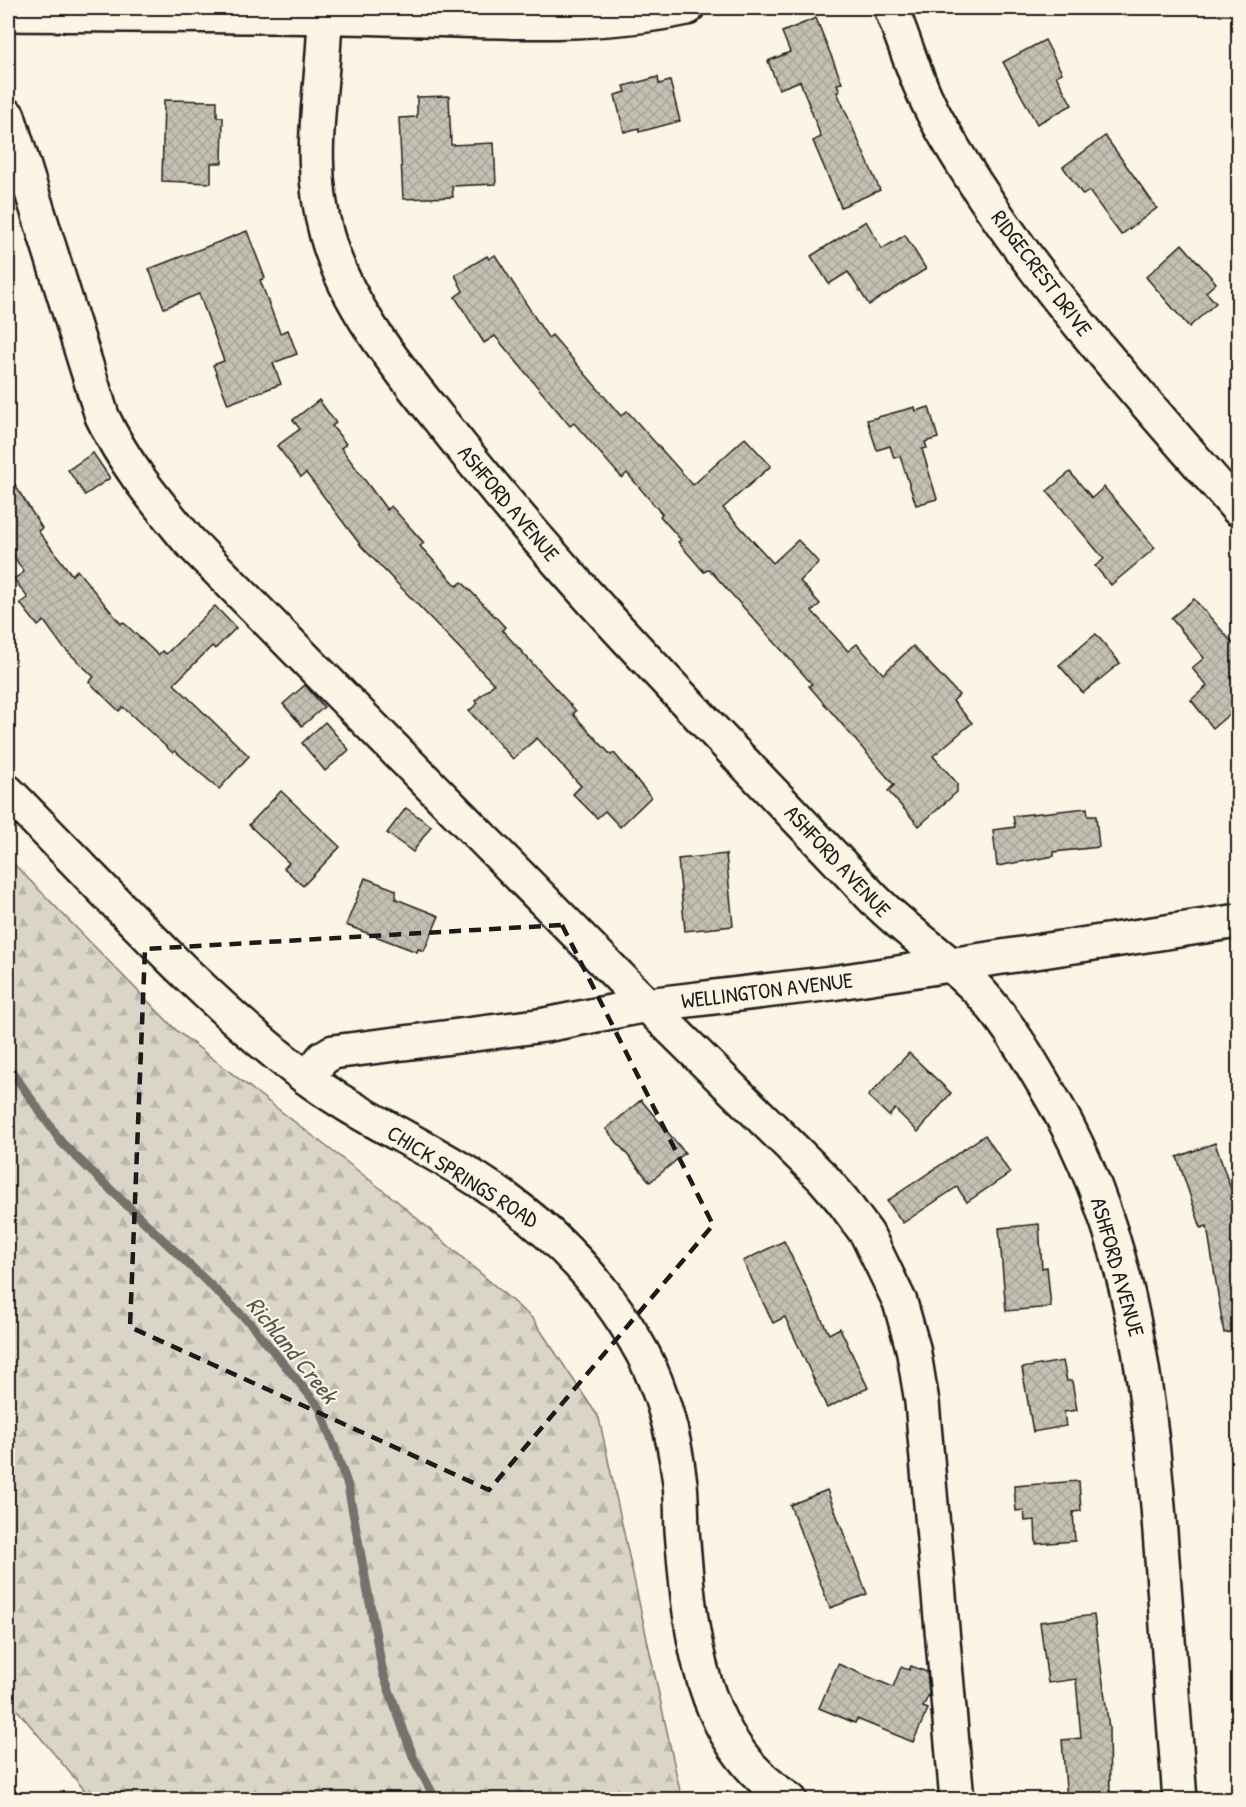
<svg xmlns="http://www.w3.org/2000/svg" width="1246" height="1807" viewBox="0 0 1246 1807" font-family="'Patrick Hand',sans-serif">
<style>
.forest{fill:url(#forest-firs);stroke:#7c7872;stroke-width:1.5}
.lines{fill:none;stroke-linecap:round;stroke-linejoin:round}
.stream{stroke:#75726c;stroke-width:9}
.building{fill:url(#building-cross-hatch);stroke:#1c1c1c;stroke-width:1.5}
.minor-casing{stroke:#1c1c1c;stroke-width:38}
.minor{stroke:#fcf5e5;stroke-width:33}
.marked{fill:none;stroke:#1c1c1c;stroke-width:4.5;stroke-dasharray:12 8;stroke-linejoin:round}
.labels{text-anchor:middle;stroke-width:4.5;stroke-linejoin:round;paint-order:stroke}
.street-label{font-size:22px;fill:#1c1c1c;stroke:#fcf5e5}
.water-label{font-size:24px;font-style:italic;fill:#575551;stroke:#fcf5e5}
</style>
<defs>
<pattern id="forest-firs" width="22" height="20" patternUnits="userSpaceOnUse" patternTransform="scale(1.5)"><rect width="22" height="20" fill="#dbd5c8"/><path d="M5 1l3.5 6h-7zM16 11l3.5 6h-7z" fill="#bbb6ab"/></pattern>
<pattern id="building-cross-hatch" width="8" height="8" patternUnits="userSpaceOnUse" patternTransform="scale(1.5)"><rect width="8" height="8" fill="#c4c0b3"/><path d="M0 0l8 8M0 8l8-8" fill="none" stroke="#a8a499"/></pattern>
</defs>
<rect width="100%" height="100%" fill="#fcf5e5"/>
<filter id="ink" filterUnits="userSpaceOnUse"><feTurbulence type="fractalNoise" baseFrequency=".0167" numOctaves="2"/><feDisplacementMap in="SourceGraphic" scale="12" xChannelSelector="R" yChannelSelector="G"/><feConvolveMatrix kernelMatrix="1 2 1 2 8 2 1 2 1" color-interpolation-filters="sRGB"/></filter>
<g filter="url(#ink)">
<!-- forest -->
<path class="forest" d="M8,858l169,173 220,170 136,118 66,99 81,373 -9,8h-579l-84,-100z"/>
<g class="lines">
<!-- stream -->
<path class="stream" d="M8,1066l54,77 189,181 69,84 28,78 35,187 31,86 22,41"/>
</g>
<!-- building -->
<g class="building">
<path d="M816,18l26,65 -5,1 3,7 -3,1 43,98 -39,17 -28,-66 8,-4 -21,-56 -21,8 -11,-28 22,-9 -8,-20z"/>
<path d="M1045,40l17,33 -6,3 16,29 -35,19 -34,-62z"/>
<path d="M658,77l1,7 11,-3 10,40 -41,11v-4l-15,4 -9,-37 11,-3 -2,-6z"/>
<path d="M449,96l2,49 43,-2 2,41 -44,2 1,11 -50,2 -4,-81 18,-1v-20z"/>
<path d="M164,100l53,1v16h6l-1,46h-11v20l-49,-2z"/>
<path d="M1105,136l52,72 -36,27 -32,-44 -6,4 -20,-28z"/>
<path d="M866,221l16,28 23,-14 21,34 -57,36 -21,-33 -19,12 -18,-28z"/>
<path d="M247,231l18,47 -5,2 20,53 8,-3 9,24 -24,9 8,21 -53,20 -15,-39 11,-4 -25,-67 -35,14 -15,-39z"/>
<path d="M1182,244l34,39 -10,9 10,11 -27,24 -43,-50z"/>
<path d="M495,255l53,83 4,-3 69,81 6,-5 66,74 52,-47 26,28 -48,42 50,55 25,-23 21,23 -19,18 20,23 -8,7 36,40 9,-7 26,30 30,-28 46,49 -6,6 19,22 -39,33 24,27v9l-38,34 -31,-35 6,-6 -85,-99 3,-2 -103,-115 -5,3 -26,-30 3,-2 -21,-24 2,-2 -35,-41 -5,5 -48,-55 -4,3 -75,-90 -11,7 -29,-46 8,-6 -8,-16 32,-19 2,3z"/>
<path d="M319,400l17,23 -4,3 14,18 -5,4 46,62 4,-4 33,37 -4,3 37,40 5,-4 43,45 -3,3 74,81 -3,3 38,41 3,-2 37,44 -31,30 -15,-16 -8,7 -24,-24 8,-8 -44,-48 -24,21 -44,-48 9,-8 -3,-2 19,-17 -132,-137 -56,-74 -5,4 -24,-31 23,-17 -7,-9z"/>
<path d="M915,407l1,4 13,-4 9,31 -13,4 2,6 -5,1 15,50 -21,6 -16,-49 -6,2 -4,-12 -13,4 -10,-30z"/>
<path d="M93,453l17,25 -25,17 -17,-25z"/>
<path d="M1070,472l22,26 12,-11 51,61 -44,37 -16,-19 9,-7 -57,-68z"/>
<path d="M8,474l34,54 -4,3 34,44 5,-5 44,54 2,-2 35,33 4,-4 4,3 49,-48 21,22 -21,21 -3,-3 -38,38 75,72 -30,33 -44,-38 -2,2 -50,-46 -4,4 -30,-29 5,-5 -31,-30 -19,-26 -6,5 -18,-23 8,-5 -14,-19 10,-7 -16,-25z"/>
<path d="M1194,599l45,51v56l-26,22 -22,-28 16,-14 -15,-18 12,-10 -33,-40z"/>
<path d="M1096,634l24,29 -37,30 -24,-28z"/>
<path d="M305,685l19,22 -22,19 -19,-22z"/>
<path d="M325,722l24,28 -24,21 -23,-28z"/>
<path d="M281,791l59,56 -37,39 -19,-18 5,-5 -40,-38z"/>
<path d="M406,808l25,18 -18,26 -26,-19z"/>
<path d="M1087,808l1,8h8l3,31 -45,5v4l-57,10 -4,-36 22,-3 -2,-11z"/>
<path d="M726,854l7,72 -48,5 -7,-72z"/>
<path d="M365,878l31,12v9l43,17 -15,35 -6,-2 -1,3 -71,-27z"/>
<path d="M909,1053l42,40 -33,39 -23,-23 -6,7 -21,-20z"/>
<path d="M641,1100l44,53 -35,29 -44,-53z"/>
<path d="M985,1135l25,38 -43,29 -10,-15 -54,36 -16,-22z"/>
<path d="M1215,1143l24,70v118l-15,2 -17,-107 -6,2 -24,-71z"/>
<path d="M1039,1224l3,44 5,-1 4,40 -45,4 -7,-83z"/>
<path d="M784,1241l45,93 11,-6 28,60 -41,20 -42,-91 -12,6 -30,-62z"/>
<path d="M1063,1361l4,20h5l5,29 -13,2 2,14 -33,6 -11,-64z"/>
<path d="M1079,1481l2,30 -8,1 2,29 -39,3 -1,-24 -10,1 -1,-11 -8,1 -2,-25z"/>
<path d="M827,1490l40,104 -37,14 -40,-103z"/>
<path d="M1094,1615l15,113 1,69 -43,3 -5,-60 19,-2 -5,-59 -28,4 -8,-61z"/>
<path d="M838,1664l55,23 8,-20 8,3 2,-4 16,6 2,22 -6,13 5,2 -15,33 -56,-23 -2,4 -36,-15z"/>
</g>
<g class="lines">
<!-- minor casing -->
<g class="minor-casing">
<g id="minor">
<path d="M325,8c0,80 -21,147 2,228 21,76 80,142 128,203 127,161 275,307 415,456 34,36 77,62 110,97 30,33 54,75 76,113 79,139 95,298 106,454 6,80 12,160 18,241"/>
<path d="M891,8c15,37 27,79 47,114 80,143 194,264 300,387"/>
<path d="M8,14c125,1 251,1 376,4 101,2 205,11 303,-10"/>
<path d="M8,116l94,300c22,48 53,84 86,124l459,465 176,173 19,22 25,34 33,68 13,46 9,54 35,398"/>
<path d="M8,792c94,95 191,204 296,284 54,41 118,67 174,104 69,44 126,101 165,174 19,36 31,82 36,122 3,18 2,36 3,54 8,100 15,211 108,270"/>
<path d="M307,1078l16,-20 10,-6 212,-27 102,-20 185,-22 406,-62"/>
</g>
</g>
<!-- minor -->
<use href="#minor" class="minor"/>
</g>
</g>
<!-- marked area -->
<path class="marked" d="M562,925l151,300 -224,265 -359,-163 15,-378z"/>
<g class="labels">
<!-- street labels -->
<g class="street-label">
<text transform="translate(1042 273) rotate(53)" y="8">RIDGECREST DRIVE</text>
<text transform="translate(509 503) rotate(50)" y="8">ASHFORD AVENUE</text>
<text transform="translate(838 861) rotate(47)" y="8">ASHFORD AVENUE</text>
<text transform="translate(767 990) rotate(-7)" y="8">WELLINGTON AVENUE</text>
<text transform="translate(463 1176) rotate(32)" y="8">CHICK SPRINGS ROAD</text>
<text transform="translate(1118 1267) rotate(74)" y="8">ASHFORD AVENUE</text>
</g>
<!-- water labels -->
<g class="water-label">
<text transform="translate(292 1350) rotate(51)" y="8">Richland Creek</text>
</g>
</g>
<!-- margin -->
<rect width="1246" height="1807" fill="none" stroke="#fcf5e5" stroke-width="30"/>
<rect x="15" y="15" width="1216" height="1777" fill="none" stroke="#1c1c1c" stroke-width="2" filter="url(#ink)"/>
</svg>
